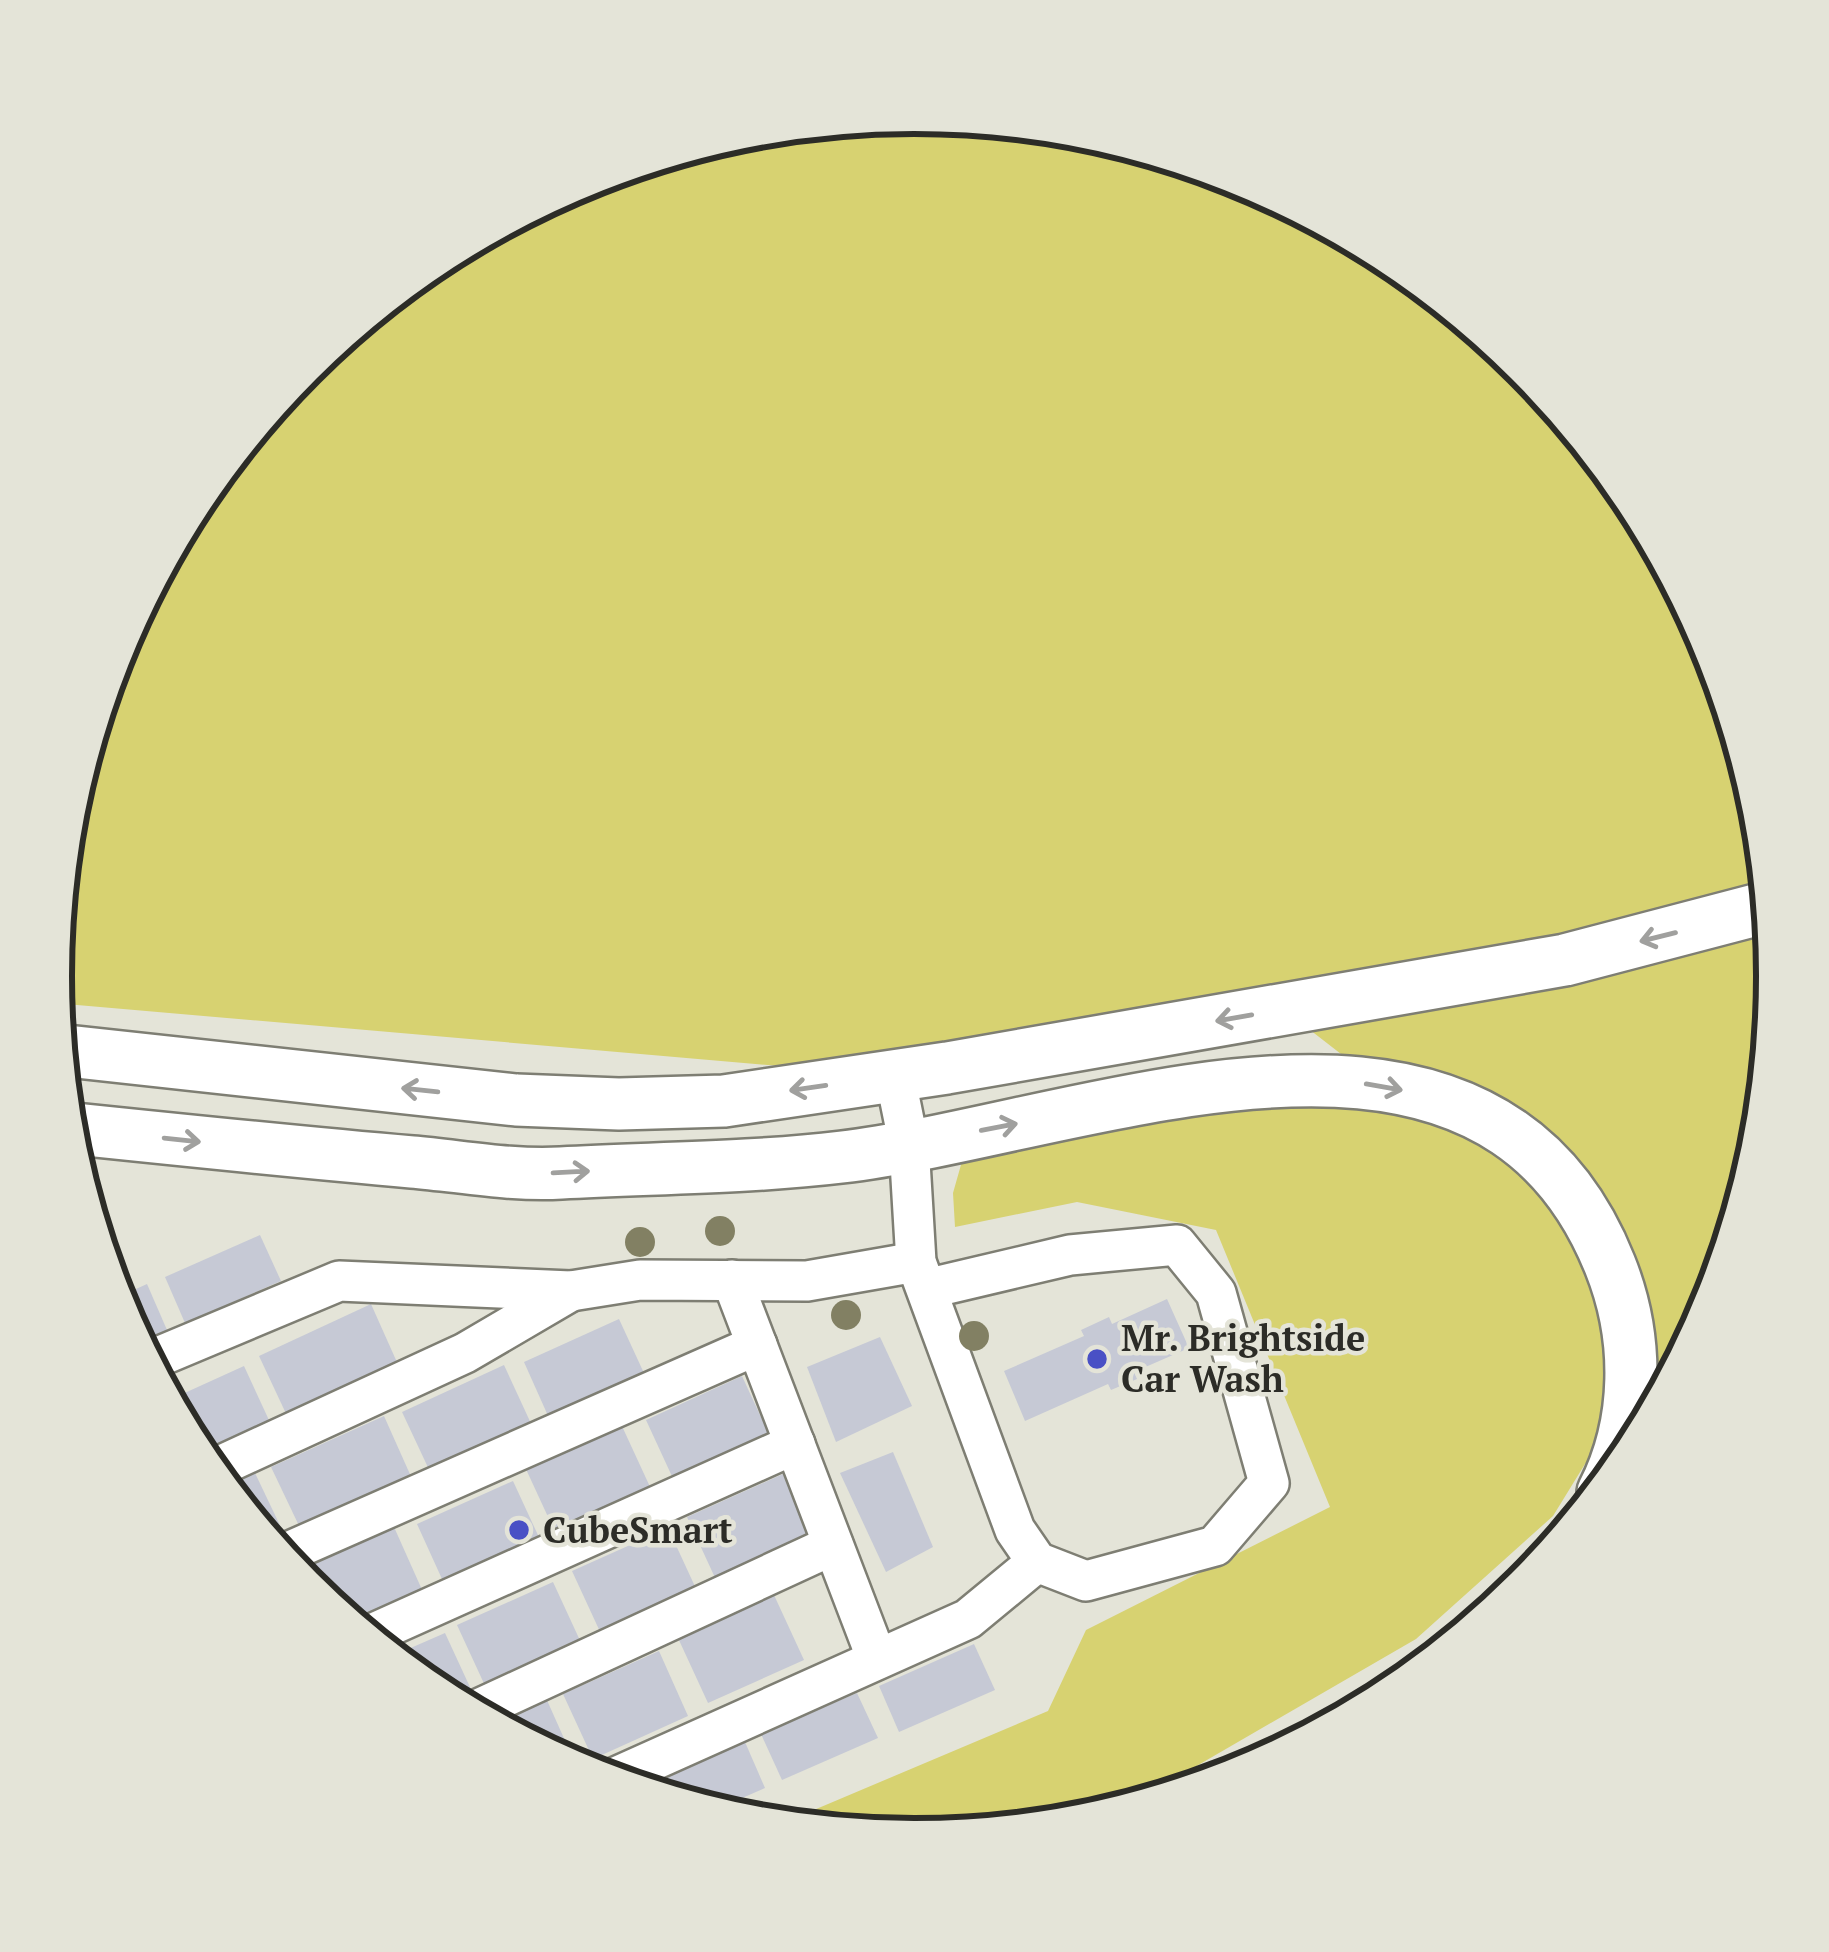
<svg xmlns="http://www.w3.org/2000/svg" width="1829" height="1952" viewBox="0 0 1829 1952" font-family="'PT Serif',serif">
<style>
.green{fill:#d7d271}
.building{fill:#c6c9d5}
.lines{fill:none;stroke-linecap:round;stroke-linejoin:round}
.minor-casing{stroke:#7e7e73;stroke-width:44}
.major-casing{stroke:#7e7e73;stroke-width:56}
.minor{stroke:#fff;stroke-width:39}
.major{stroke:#fff;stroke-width:51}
.tree{fill:#828063}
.oneway{stroke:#a0a09e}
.poi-dot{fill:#4950c5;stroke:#e4e4d8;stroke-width:4.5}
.labels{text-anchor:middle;stroke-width:9;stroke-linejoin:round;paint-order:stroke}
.poi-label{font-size:36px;font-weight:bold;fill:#2c2c27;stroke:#e4e4d8;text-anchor:start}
.rim{fill:none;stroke:#2c2c27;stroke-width:6}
</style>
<rect width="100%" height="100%" fill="#e4e4d8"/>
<!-- green -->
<path class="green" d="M915,113l169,16 162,50 149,79 131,108 107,131 80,149 49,162 16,169 -17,168 -49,162 -80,149 -6,-34 -41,42 -32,52 -137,123 -266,154 -55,26 -181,20 -138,-13 272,-115 38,-81 244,-123 -114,-277 -139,-28 -122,25 -2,-34 17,-60 411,-48 -98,-76 -388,67 -841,-73 -3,-28 17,-168 49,-162 80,-149 107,-131 131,-107 150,-80 162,-49z"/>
<!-- building -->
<g class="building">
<path d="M260,1235l21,46 -96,42 -20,-46z"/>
<path d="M147,1284l20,46 -30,14 -23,-45z"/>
<path d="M1167,1299l22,49 -55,24 3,7 -26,11 -3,-6 -83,37 -21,-50 80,-35 -3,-6 28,-13 3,7z"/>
<path d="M371,1304l29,65 -111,51 -30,-64z"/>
<path d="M619,1319l30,65 -96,43 -29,-65z"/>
<path d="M880,1337l32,69 -76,36 -29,-75z"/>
<path d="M504,1365l30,65 -102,46 -30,-64z"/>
<path d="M244,1366l30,65 -71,33 -36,-63z"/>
<path d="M742,1376l30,65 -96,44 -30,-65z"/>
<path d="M384,1416l29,65 -111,51 -31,-65z"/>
<path d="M621,1424l30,65 -96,43 -30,-65z"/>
<path d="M893,1452l40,95 -47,25 -46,-99z"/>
<path d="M255,1473l31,65 -16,7 -47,-57z"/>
<path d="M783,1474l30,65 -96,43 -30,-65z"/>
<path d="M513,1481l30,65 -96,44 -30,-66z"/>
<path d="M394,1527l29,65 -72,33 -46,-37 -7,-18z"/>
<path d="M668,1528l30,65 -96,43 -30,-65z"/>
<path d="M553,1582l30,65 -96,43 -30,-65z"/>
<path d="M774,1595l30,65 -96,43 -30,-65z"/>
<path d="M445,1633l30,65 -18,8 -23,-12 -44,-37z"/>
<path d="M974,1644l21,46 -96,42 -20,-46z"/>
<path d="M659,1651l29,65 -95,43 -30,-65z"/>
<path d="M857,1693l21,45 -96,42 -21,-46z"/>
<path d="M546,1698l29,65 -6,3 -79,-43z"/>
<path d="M745,1742l20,46 -55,24 -57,-17 -4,-10z"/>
</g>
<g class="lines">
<!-- minor casing -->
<g class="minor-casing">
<g id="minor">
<path d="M895,1076l14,69 7,117 10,27 89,241 22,32 49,19 129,-35 54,-63 -53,-190 -39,-48 -107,10 -144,34"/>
<path d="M732,1280l145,379"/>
<path d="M146,1362l193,-81 232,10 69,-11 167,1 109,-19"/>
<path d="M209,1471l256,-118 106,-62"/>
<path d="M279,1556l478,-211"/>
<path d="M365,1637l430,-193"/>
<path d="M470,1713l363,-168"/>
<path d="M607,1781l361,-162 69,-57"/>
</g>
</g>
<!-- major casing -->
<g class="major-casing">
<g id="major">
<path d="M58,1050l458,50 103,4 105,-3 223,-33 618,-108 206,-54"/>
<path d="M66,1128c115,12 230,24 346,34 48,4 100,14 149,11 93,-5 189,-5 281,-16 241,-28 642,-208 768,108 29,72 29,157 -7,227"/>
</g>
</g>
<!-- minor -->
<use href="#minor" class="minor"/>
<!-- major -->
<use href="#major" class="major"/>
</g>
<!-- trees -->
<g class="tree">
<circle cx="720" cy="1231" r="15"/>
<circle cx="640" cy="1242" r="15"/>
<circle cx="846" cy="1315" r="15"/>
<circle cx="974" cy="1336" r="15"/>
</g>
<!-- one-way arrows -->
<defs><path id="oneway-shaft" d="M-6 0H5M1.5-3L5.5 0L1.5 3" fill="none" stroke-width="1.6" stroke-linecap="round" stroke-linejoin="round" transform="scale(3)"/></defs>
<g class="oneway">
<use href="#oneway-shaft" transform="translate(1658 937) rotate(166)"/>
<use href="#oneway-shaft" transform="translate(1234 1018) rotate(170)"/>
<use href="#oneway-shaft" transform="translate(1384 1087) rotate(10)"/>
<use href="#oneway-shaft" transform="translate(808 1088) rotate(172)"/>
<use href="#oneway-shaft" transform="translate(420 1090) rotate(-174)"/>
<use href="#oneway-shaft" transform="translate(999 1127) rotate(-11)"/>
<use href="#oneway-shaft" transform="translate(182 1140) rotate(6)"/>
<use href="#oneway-shaft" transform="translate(571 1172) rotate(-3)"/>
</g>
<!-- markers -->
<g class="poi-dot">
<circle cx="1097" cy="1359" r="12"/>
<circle cx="519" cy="1530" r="12"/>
</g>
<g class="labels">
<!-- poi labels -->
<g class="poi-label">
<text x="1121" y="1351">Mr. Brightside<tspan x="1121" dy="41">Car Wash</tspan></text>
<text x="543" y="1543">CubeSmart</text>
</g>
</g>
<!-- crop -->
<path d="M0 0H1829V1952H0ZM72 976a842 842 0 1 1 1684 0a842 842 0 1 1-1684 0Z" fill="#e4e4d8" fill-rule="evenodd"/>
<path class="rim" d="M72 976a842 842 0 1 1 1684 0a842 842 0 1 1-1684 0Z"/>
</svg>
